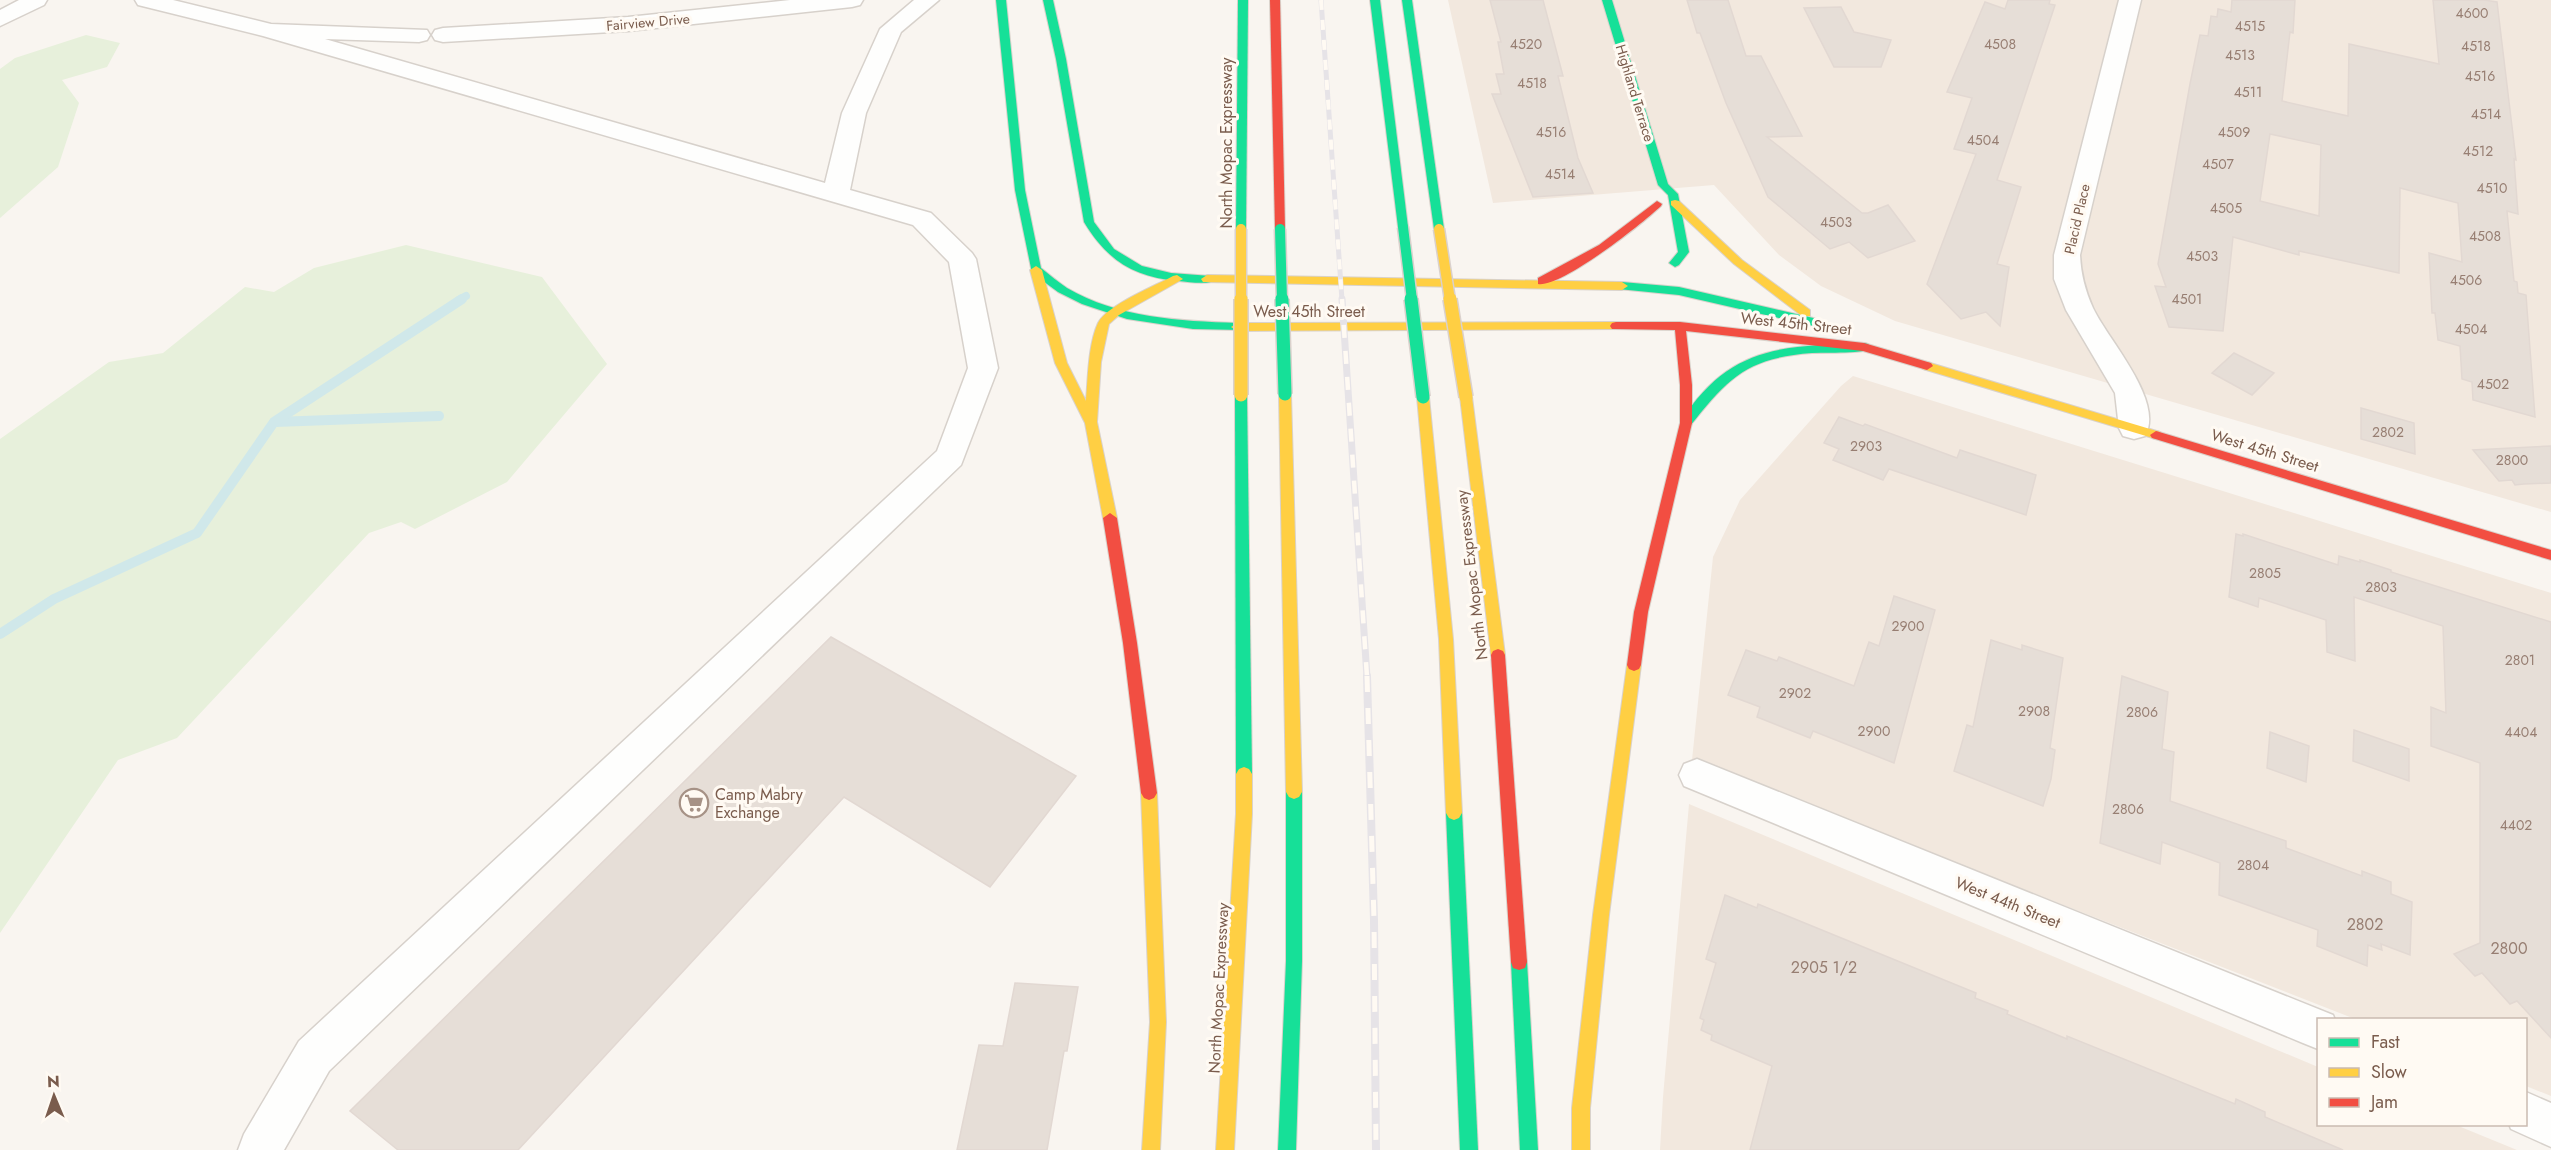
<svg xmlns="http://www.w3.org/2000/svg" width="2551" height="1150" viewBox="0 0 2551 1150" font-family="Jost,sans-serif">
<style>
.residential{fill:#f2e8de}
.green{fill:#e7f0db}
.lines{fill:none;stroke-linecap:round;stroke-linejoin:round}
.stream-far1{stroke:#d0e8ea;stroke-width:8}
.stream{stroke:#d0e8ea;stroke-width:10}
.building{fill:#e6ded7;stroke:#e2d8d2;stroke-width:1.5;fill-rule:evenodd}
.street-casing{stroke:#d7d1cb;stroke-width:3}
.fast-casing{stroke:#d9d2cb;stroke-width:2}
.slow-casing{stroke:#d9d2cb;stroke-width:2}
.jam-casing{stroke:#d9d2cb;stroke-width:2}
.street{fill:#fefefd;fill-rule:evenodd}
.fast{fill:#16e098;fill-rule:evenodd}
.slow{fill:#ffcf43;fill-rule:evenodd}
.jam{fill:#f24e42;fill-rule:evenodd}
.rail-far2-casing{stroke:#e6e3e7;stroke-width:5}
.rail-far1-casing{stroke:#e6e3e7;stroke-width:7}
.rail-casing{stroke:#e6e3e7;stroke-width:8}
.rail-far2{stroke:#fffaf3;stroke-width:4;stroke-dasharray:10;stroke-linecap:butt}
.rail-far1{stroke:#fffaf3;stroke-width:4.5;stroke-dasharray:13;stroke-linecap:butt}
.rail{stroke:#fffaf3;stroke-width:5;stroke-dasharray:16;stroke-linecap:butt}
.fast-bridge-far1-casing{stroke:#dad1cc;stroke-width:13;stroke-linecap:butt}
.fast-bridge-casing{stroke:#dad1cc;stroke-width:16;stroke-linecap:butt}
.slow-bridge-far1-casing{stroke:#dad1cc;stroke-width:13;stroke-linecap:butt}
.slow-bridge-casing{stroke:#dad1cc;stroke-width:16;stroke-linecap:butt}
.fast-bridge-far1{stroke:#16e098;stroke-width:10}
.fast-bridge{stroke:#16e098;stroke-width:13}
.slow-bridge-far1{stroke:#ffcf43;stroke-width:10}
.slow-bridge{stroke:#ffcf43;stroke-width:13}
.labels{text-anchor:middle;stroke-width:6;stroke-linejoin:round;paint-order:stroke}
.number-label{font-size:14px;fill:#977e72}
.far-street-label{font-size:14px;fill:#7a5c4d;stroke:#fffaf3}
.street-label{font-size:16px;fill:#7a5c4d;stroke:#fffaf3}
.poi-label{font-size:16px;fill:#7a5c4d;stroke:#fffaf3;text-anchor:start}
.near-number-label{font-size:16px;fill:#977e72}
</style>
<rect width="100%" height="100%" fill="#f9f5f0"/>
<!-- residential -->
<g class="residential">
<path d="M1448,0h1103v512l-656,-191 -74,-35 -42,-31 -65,-70 -221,18z"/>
<path d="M1853,376l698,217v503l-25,-10v-66l-171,-1 -663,-259 21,-203 27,-57 101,-114z"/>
<path d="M1689,804l629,263v57l138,1 61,25h-857l3,-53z"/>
</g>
<!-- green -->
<g class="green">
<path d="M86,35l34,8 -13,24 -45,13 17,23 -21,64 -58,51v-149l15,-11z"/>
<path d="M406,245l136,32 65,87 -100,118 -92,47 -14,-7 -32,11 -192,205 -59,22 -118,173v-494l109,-77 54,-9 82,-66 29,5 40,-24z"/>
</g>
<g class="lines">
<!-- stream-far1 -->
<path class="stream-far1" d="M459,300l7,-4"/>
<!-- stream -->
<g class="stream">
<path d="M275,422l164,-6"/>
<path d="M0,634l54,-35 143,-66 77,-111 188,-123"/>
</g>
</g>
<!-- building -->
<g class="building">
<path d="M1490,0h53l20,76h-5l20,82 15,35 -60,4 -41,-103h9l-5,-20h8l-6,-32h3z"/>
<path d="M1687,0h41l18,56h15l41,80 -35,1 95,76h6l20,-8 27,36 -47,17 -19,-16 -19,7 -62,-52 -42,-94 -26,-70h-3z"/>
<path d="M2008,0h42l-1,4 6,1 -58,175 24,7 -24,77 12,3 -9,59 -14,-14 -25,7 -34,-35 49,-130 -22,-5 18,-51 -25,-6 38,-90 20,7z"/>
<path d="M2232,0h63l-2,33 -3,-1 -8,69 66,15 1,-72 90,20 -6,-64h51l13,2 19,158 -2,-1 4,55 -11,-3 7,70 3,1 1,11 8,2 9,122 -62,-17 -1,-18 -10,-3 -2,-33 -22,-6 -3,-27h-3l-3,-60 33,9 -4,-59 -58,-15 -1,85 -100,-22v4l-66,-18 -10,94 -54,-4 -14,-41 11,1 -8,-23 32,-180 10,-49 8,1 3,-20 6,1 1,-8 13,3zM2270,134l51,11 -2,71 -59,-15z"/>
<path d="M1841,7l13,25 37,8 -10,27h-47l-30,-59z"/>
<path d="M2234,353l40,20 -22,22 -40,-22z"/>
<path d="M2361,408l53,15 1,31 -54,-15z"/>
<path d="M1839,417l24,9 2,-2 92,34 3,-8 76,25 -10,40 -137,-46 -6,11 -50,-20 6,-11 -15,-6z"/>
<path d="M2551,446v37l-27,1 -9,1 -3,-5 -13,1 -26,-31z"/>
<path d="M2236,534l7,2v-2l95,31 1,-9 21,6v-2l31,10v2l160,50v416l-34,-37 -7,3 -28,-31 -7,3 -21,-22 26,-11v-180l-49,-17v-39l15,6 -3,-87 -89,-29 1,64 -28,-9 -1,-32 -67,-22 -1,9 -29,-10z"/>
<path d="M1894,596l41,14 -41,153 -81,-32 -3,7 -53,-21 3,-10 -32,-12 18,-45 31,11 2,-4 75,29 15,-44 10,4z"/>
<path d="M831,637l245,139 -86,111 -146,-90 -326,353h-120l-48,-39z"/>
<path d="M1991,640l31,10v-5l41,13 -13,90 5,2 -4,29 -8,27 -89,-35 13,-46 6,2z"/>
<path d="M2122,676l46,16 -6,57 12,3 -4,49 116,40v7l76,28v-5l29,11v12l21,8 -2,53 -29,-11 1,6 -14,-5 -1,21 -50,-20 1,-16 -99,-35 1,-32 -58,-21 -2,22 -60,-21z"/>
<path d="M2354,730l55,19v32l-56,-20z"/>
<path d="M2270,732l39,14 -3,36 -39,-14z"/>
<path d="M1725,895l32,13 1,-4 218,89 -1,5 33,13 -1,3 60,25v-3l168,68 1,-5 29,13v5l78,33h-593l22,-84 -61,-26 1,-5 -11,-5 3,-10 -4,-2 16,-55 -10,-4z"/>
<path d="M1015,983l63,4 -11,64h-3l-17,99h-90l22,-105 24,1z"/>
</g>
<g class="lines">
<!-- street casing -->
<g class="street-casing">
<g id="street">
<path d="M19,0h28l-3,5 -44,21v-16z"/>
<path d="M135,0h38l98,24 156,6 3,5 -3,5 -8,2 -94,-3 500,144 17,-70 38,-84 34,-29h25l-38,32 -35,81 -16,77 81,23 41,40 4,6 22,109 -37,97 -632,606 -45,79h-46l6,-16 55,-93 638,-590 31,-83 -19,-106 -36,-37 -650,-189 -125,-31z"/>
<path d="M790,0h73l-3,5 -8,2 -224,24 -185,11 -8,-2 -3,-5 3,-5 8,-2 185,-11z"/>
<path d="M2119,0h22l-61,255c1,20 5,35 13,53 15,32 72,93 52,128l-11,3 -11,-3 -4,-8 -4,-35 -49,-83 -12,-31v-24z"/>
<path d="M1697,759l636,256 2,5h-17v29l-15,-6 -619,-257 -5,-11 5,-11z"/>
<path d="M2526,1092l25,11v44l-40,-18 -2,-5h17z"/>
</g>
</g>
<!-- fast casing -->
<g class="fast-casing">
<g id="fast">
<path d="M996,0h10l19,190 16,78c9,7 17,14 26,20 51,30 113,33 170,35l4,1 2,3 -2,3 -48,-1 -66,-10 -45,-15 -24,-12 -26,-19 -17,-83z"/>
<path d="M1043,0h10l13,59 28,163 20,27 28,17 29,7 40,3v6c-10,2 -22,0 -33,-1 -45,-4 -71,-21 -94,-59l-28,-163z"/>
<path d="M1238,0h10l-2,229 -5,3 -5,-3z"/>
<path d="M1370,0h10l28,227 -5,3 -5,-3z"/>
<path d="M1402,0h10l32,229 -5,3 -5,-3z"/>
<path d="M1602,0h10l56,184 10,10 11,58 -10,13 -4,2 -6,-4 9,-11 -10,-57 -10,-10z"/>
<path d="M1622,282l57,5 143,33 15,9 -6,4 -13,-6 -139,-32 -61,-6v-6z"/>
<path d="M1864,343l4,1 2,3 -2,3c-17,4 -38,2 -56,3 -65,5 -83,24 -122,73l-4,1 -6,-4c48,-77 101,-77 184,-80z"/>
<path d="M1241,391l6,4 5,379 -3,5 -5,2 -5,-2 -3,-5 -1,-379z"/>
<path d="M1294,785l5,2 3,5v169l-6,189h-18l8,-189v-169l3,-5z"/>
<path d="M1454,806l5,2 3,5 16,337h-18l-14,-337 3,-5z"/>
<path d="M1519,954l6,2 2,6 11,188h-18l-9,-188 2,-6z"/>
</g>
</g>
<!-- slow casing -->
<g class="slow-casing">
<g id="slow">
<path d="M1675,200l4,1 63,59 68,50v6h-8l-68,-52 -63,-59v-4z"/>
<path d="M1036,266l6,4 25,93 19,38c2,-23 2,-56 12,-78 9,-18 57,-37 75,-47l4,-1 6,4 -64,36 -10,9 -8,38 -4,60 20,96 -7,5 -7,-5 -18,-95 -30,-60 -25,-93z"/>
<path d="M1207,275l415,7 6,4 -6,4 -419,-8 -2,-3z"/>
<path d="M1616,322l4,1 2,3 -2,3 -383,2 -6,-4 6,-4z"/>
<path d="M1927,362l233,70 2,3 -6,4 -233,-70 -2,-3 2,-3z"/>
<path d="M1285,390l6,4 11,398 -3,5 -5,2 -5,-2 -3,-5 -7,-398z"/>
<path d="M1423,393l6,4 24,242 9,174 -3,5 -5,2 -5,-2 -3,-5 -7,-174 -22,-242z"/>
<path d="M1466,393l6,4 33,258 -2,4h-10l-2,-4 -31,-258z"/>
<path d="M1634,659l5,2 2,4 -32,250 -19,193v42h-18v-42l21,-193 34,-250 2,-4z"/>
<path d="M1244,767l5,2 3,5v40l-18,336h-18l20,-336v-40l3,-5z"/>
<path d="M1149,786l5,2 3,5 9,229 -6,128h-18l8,-128 -9,-229 3,-5z"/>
</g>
</g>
<!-- jam casing -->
<g class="jam-casing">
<g id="jam">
<path d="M1270,0h10l5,229 -5,3 -5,-3z"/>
<path d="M1657,201l5,3 -1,2c-19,18 -100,82 -123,78v-6l61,-33z"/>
<path d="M1616,322h64l184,21 67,20 2,3 -6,4 -64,-19 -177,-20 6,54v38l-44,189 -7,53 -2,4 -5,2 -5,-2 -2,-4 7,-53 46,-189v-38l-5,-55 -63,-1 -2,-3 2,-3z"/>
<path d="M2156,431l395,119v10l-399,-122 -2,-3z"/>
<path d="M1110,513l7,5 20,125 20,150 -3,5 -5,2 -5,-2 -3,-5 -18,-150 -20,-125z"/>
<path d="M1498,649l5,2 2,4 22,307 -2,6 -6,2 -6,-2 -2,-6 -20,-307 2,-4z"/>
</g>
</g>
<!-- street -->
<use href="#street" class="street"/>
<!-- fast -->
<use href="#fast" class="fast"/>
<!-- slow -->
<use href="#slow" class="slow"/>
<!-- jam -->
<use href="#jam" class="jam"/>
<!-- rail-far2 casing -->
<g class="rail-far2-casing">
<path id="rail-far2" d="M1321,0l21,300"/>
</g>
<!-- rail-far1 casing -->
<g class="rail-far1-casing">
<path id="rail-far1" d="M1342,299l25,378"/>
</g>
<!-- rail casing -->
<g class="rail-casing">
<path id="rail" d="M1367,676l7,244 2,230"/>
</g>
<!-- rail-far2 -->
<use href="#rail-far2" class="rail-far2"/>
<!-- rail-far1 -->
<use href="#rail-far1" class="rail-far1"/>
<!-- rail -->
<use href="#rail" class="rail"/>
<!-- fast-bridge-far1 casing -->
<g class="fast-bridge-far1-casing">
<g id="fast-bridge-far1">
<path d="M1403,227l9,73"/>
<path d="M1280,229l2,71"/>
</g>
</g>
<!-- fast-bridge casing -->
<g class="fast-bridge-casing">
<g id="fast-bridge">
<path d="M1282,299l3,95"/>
<path d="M1411,299l12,98"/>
</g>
</g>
<!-- slow-bridge-far1 casing -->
<g class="slow-bridge-far1-casing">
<g id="slow-bridge-far1">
<path d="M1241,229v71"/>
<path d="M1439,229l11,71"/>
</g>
</g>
<!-- slow-bridge casing -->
<g class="slow-bridge-casing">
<g id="slow-bridge">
<path d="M1241,299v96"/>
<path d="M1450,299l16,98"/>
</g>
</g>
<!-- fast-bridge-far1 -->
<use href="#fast-bridge-far1" class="fast-bridge-far1"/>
<!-- fast-bridge -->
<use href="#fast-bridge" class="fast-bridge"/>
<!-- slow-bridge-far1 -->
<use href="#slow-bridge-far1" class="slow-bridge-far1"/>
<!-- slow-bridge -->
<use href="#slow-bridge" class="slow-bridge"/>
</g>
<!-- icons -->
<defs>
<g id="supermarket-ring" transform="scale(1.5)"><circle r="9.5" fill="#fffaf3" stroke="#a69286" stroke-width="1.5"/><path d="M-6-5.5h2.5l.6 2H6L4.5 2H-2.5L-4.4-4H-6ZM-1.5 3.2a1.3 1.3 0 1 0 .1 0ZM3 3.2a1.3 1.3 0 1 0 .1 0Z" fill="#a69286"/></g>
</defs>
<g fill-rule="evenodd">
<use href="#supermarket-ring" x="694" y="803"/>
</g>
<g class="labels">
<!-- number labels -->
<g class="number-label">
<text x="2472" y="18">4600</text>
<text x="2250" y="31">4515</text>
<text x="1526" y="49">4520</text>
<text x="2000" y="49">4508</text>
<text x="2476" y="51">4518</text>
<text x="2240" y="60">4513</text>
<text x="2480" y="81">4516</text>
<text x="1532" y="88">4518</text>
<text x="2248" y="97">4511</text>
<text x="2486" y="119">4514</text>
<text x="1551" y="137">4516</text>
<text x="2234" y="137">4509</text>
<text x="1983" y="145">4504</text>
<text x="2478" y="156">4512</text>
<text x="2218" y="169">4507</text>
<text x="1560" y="179">4514</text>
<text x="2492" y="193">4510</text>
<text x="2226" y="213">4505</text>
<text x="1836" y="227">4503</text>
<text x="2485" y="241">4508</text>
<text x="2202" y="261">4503</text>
<text x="2466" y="285">4506</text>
<text x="2187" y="304">4501</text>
<text x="2471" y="334">4504</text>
<text x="2493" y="389">4502</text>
<text x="2388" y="437">2802</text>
<text x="1866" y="451">2903</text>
<text x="2512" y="465">2800</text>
<text x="2265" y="578">2805</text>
<text x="2381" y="592">2803</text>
<text x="1908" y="631">2900</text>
<text x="2520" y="665">2801</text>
<text x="1795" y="698">2902</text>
<text x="2034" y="716">2908</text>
<text x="2142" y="717">2806</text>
<text x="1874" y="736">2900</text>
<text x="2521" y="737">4404</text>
<text x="2128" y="814">2806</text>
<text x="2516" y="830">4402</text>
<text x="2253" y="870">2804</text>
</g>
<!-- far-street labels -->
<g class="far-street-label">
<text transform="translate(648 22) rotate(-5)" y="5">Fairview Drive</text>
<text transform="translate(1635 93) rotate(73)" y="5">Highland Terrace</text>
<text transform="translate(2077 219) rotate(-77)" y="5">Placid Place</text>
</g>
<!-- street labels -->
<g class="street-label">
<text transform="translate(1226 143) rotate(-90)" y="6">North Mopac Expressway</text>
<text x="1309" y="317">West 45th Street</text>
<text transform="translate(1796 323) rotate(6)" y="6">West 45th Street</text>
<text transform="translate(2265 450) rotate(17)" y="6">West 45th Street</text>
<text transform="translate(1471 575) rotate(-97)" y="6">North Mopac Expressway</text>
<text transform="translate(2008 902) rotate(22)" y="6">West 44th Street</text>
<text transform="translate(1218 988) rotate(-87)" y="6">North Mopac Expressway</text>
</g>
<!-- poi labels -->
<g class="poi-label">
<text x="715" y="800">Camp Mabry<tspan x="715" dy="18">Exchange</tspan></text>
</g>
<!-- near-number labels -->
<g class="near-number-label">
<text x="2365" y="930">2802</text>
<text x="2509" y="954">2800</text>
<text x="1824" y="973">2905 1/2</text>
</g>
</g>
<!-- legend -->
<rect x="2317" y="1018" width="210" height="108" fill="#fffaf3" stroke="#cabbb1" stroke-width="1.5"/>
<rect x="2329" y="1038" width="30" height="9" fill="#16e098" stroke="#cabbb1" stroke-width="1.5"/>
<text x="2371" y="1048" font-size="18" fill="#7a5c4d">Fast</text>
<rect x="2329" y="1068" width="30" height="9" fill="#ffcf43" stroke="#cabbb1" stroke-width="1.5"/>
<text x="2371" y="1078" font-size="18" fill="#7a5c4d">Slow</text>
<rect x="2329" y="1098" width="30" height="9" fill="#f24e42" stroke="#cabbb1" stroke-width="1.5"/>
<text x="2371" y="1108" font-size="18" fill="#7a5c4d">Jam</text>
<!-- north arrow -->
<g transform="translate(54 1096) rotate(358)" stroke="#fffaf3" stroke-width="4.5" paint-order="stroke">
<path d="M0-4.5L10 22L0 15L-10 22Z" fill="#7a5c4d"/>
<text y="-9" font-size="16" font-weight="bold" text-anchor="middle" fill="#7a5c4d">N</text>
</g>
</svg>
